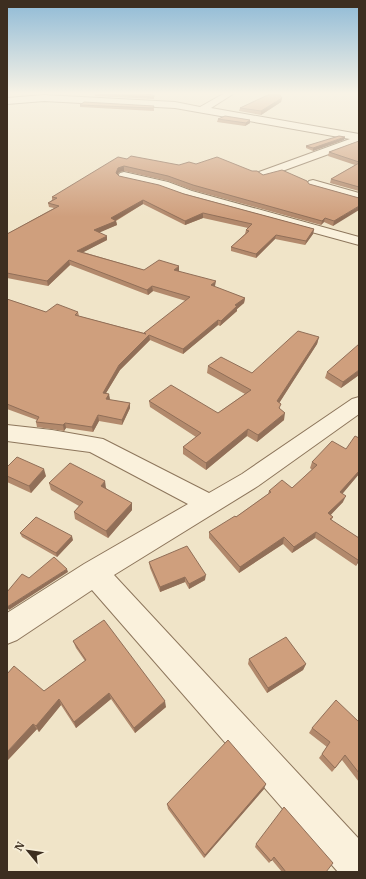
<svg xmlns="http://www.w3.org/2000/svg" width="366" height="879" viewBox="0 0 366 879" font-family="'IBM Plex Serif',serif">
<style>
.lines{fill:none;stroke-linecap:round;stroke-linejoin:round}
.minor-casing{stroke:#8d765c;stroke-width:2}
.minor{fill:#faf1dc;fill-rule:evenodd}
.wall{fill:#b2896c}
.shaded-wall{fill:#916f58}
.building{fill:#cf9f7d;stroke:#916f58}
</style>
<rect width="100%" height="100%" fill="#f0e4c8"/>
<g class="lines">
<!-- minor casing -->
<g class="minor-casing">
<g id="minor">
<path d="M223,94h10l-22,14 148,26v9l-96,35 -4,-2 -2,-2 2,-2 91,-33 -175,-31 -131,-7 -37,3v-6l37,-3 131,7 25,5z"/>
<path d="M124,172l44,10 24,9 167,46v8l-175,-48 -24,-9 -40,-9 -2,-3 2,-3z"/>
<path d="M313,180l46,13v8l-50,-14 -2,-3 2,-3z"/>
<path d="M359,397v17l-101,72 -144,89 245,264v33h-21l-246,-282 -75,50 -10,4v-31l77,-49 104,-60 -98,-52 -83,-11v-16l45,5 51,9 106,54 33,-19 110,-75z"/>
</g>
</g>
<!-- minor -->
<use href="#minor" class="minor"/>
</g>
<!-- wall -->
<g class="wall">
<path d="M95,94l59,1v4l-59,-3z"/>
<path d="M282,98l-1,4 -20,13 -22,-4 1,-3z"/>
<path d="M80,105l74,1v5l-74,-4z"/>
<path d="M218,119l32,1v3l-5,3 -28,-4z"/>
<path d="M344,140l-31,11 -7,-3v-2z"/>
<path d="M359,141v50l-29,-8 1,-4 24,-14 -27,-9 1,-4z"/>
<path d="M127,159l52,6 17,-1 56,7 11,4 46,9 50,14 -26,28 -9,-4 -3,3 -129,-35 -24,-9 -44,-10 -5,1 -1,2 1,2 195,53 -1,5 -8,11 -30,-6 -19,19 -25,-7v-4l14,-13 1,-4 2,-2 -45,-10 -18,7 -42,-21 -27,17 1,4 -18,7 8,8 -24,12 61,18 35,1h-1l37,15 -1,1 31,11 -1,5 -7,6v2l-17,15 -2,-1 -35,29 -33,-14 -30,30 -14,23 3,1v6l21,3v5l-8,17 -23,-4 -6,11 -27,-4 -2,3 -27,-4 -1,-5 1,-2 -30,-11v-110l39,13h32l1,4 65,17 42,-32 -33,-10 -5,4 -78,-30 -22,21 -41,-8v-44l47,-26 -5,-1 -1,-4 4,-3v-3z"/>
<path d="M319,337l-2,7 -38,59 1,6 4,11 -27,22 -10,-6 -41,34 -23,-16v-7l13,-10 -46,-30 -1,-6 69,12 27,-19 -38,-21 1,-7 44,7z"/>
<path d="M327,372l32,3 -18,13 -16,-10z"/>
<path d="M359,438v36l-17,20 1,8 -13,13 3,2 -2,4 28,17v23l-3,5 -41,-28 -23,15 -9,-9 -44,29 -30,-35v-6l27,-15 32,-23 1,-3 23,-3 20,-18 -2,-2 2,-6 34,-13z"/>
<path d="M7,467l39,9 -15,17 -24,-11z"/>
<path d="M49,483l57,5 26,22 -24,28 -33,-19 -1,-7 5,-6 -28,-16z"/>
<path d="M20,533l53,7 -16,17 -35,-20z"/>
<path d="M149,562l56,18 -16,9 -4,-7 -25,10 -10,-24z"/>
<path d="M73,641l93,66 -31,26 -24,-34 -35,29 -15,-23 -22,27 -2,-3 -30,32 37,-70 41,-30 -9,-13z"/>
<path d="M249,659l57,5 -3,6 -36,23 -19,-29z"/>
<path d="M359,722v60l-17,-22 -10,12 -13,-14 8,-11 -18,-14 3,-5z"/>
<path d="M264,789l-60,69 -36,-49 -1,-5z"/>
<path d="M256,844l70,28h-44l-10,-12 -3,3 -14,-16z"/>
</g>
<!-- shaded-wall -->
<g class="shaded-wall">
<path d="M282,98l-1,4 -20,13v-4z"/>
<path d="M250,120v3l-5,3 1,-3z"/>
<path d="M345,137l-1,3 -31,11v-3z"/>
<path d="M124,166v5l-5,1 -2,5 -1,-4 2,-5z"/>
<path d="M143,200v4l-30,18 3,-1 1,4 -23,10v-5l17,-12z"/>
<path d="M359,206v4l-26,16 1,-5z"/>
<path d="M203,213v5l-18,7v-4z"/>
<path d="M325,218l-1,4 -3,3 1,-4z"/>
<path d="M314,229l-1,5 -8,11 1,-4z"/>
<path d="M276,235l-1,4 -19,19v-4z"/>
<path d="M107,236v4l-29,15 -1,-4z"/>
<path d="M69,260l1,5 -22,21 -1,-5z"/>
<path d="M179,266v5l-5,4v-5z"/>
<path d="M216,281l-1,5 -4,4v-5z"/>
<path d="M152,286l1,5 -5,4 -1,-5z"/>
<path d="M245,298l-1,5 -7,6v2l-17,15 1,-5 14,-16z"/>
<path d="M218,320v5l-35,29v-5z"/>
<path d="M149,335l1,5 -30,30 -17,28v-5l16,-28z"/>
<path d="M319,337l-2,7 -41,64 1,-7z"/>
<path d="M359,370v5l-18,13 2,-6z"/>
<path d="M109,394l1,5 -3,5 -1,-5z"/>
<path d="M130,403v5l-8,17v-5z"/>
<path d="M285,413l-1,7 -27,22 1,-7z"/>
<path d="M98,415l1,6 -6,11 -1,-5z"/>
<path d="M65,423l1,5 -2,3 -1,-6z"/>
<path d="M248,429l-1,7 -41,34v-7z"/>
<path d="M44,469l2,7 -15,17 -2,-7z"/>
<path d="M359,471v3l-21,25 2,-7z"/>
<path d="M105,481l1,7 -4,5 -1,-7z"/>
<path d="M346,496l-3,6 -17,18 2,-7z"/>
<path d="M132,503v7l-24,28 -2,-7z"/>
<path d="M316,532l-1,6 -23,15 2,-6z"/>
<path d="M72,536l1,4 -16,17 -1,-4z"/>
<path d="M284,537l-1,7 -44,29 1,-6z"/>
<path d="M359,559v2l-3,5 2,-6z"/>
<path d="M67,569l1,3 -59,38 -2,-3z"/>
<path d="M206,575l-1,5 -16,9v-5z"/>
<path d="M185,577v5l-25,10v-5z"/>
<path d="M306,664l-3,6 -36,23 1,-5z"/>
<path d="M109,693l2,6 -35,29 -2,-6z"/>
<path d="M59,699l2,6 -22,27 -3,-6z"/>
<path d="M165,701l1,6 -31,26 -1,-5z"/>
<path d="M33,724l4,5 -30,32v-9z"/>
<path d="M266,784l-2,5 -60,69 1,-3z"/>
</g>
<!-- building -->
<g class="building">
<path d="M100,94h43l11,1v2z"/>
<path d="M270,94h9l3,4 -21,13 -21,-3z"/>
<path d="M84,102l70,4 -1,2 -73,-3z"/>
<path d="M225,116l25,4 -4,3 -28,-4z"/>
<path d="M339,136l6,1 -32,11 -7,-2z"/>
<path d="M359,141v21l-30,-10z"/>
<path d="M131,156l48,9 10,-3 7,2 21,-7 35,14h5l6,4 19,-5 25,11 2,3 50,14v8l-25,15 -9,-3 -3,3 -129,-36 -25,-9 -44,-10 -6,2 -2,5 3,3 40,9 25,9 130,35 -8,12 -30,-6 -20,19 -25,-7 18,-16 -3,-1 6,-6 -49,-11 -18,8 -42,-21 -32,18 5,3 -22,9 13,6 -30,15 67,19 15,-10 20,6 -5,4 42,11 -5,4 34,13 -10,7 2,1 -16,15 -3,-1 -35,29 -34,-14 -30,30 -16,28 6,1 -3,5 24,4 -8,17 -24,-5 -6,12 -27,-4 -2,2 -27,-3 3,-5 -32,-13v-105l39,13 11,-8 21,8 -3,3 71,19 -2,-1 46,-36 -38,-11 -5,4 -78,-30 -22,21 -40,-8v-39l52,-28 -11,-3 9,-5 -5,-1 66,-40 9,2z"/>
<path d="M359,163v24l-28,-8z"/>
<path d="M298,331l21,6 -42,64 4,3 -2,4 6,5 -27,22 -10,-6 -42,34 -23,-16 18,-14 -52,-32 22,-16 47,28 33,-23 -43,-24 13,-9 31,16z"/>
<path d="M359,344v26l-16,12 -16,-10z"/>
<path d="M355,436l4,2v33l-19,21 6,4 -18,17 5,4 -3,2 29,19v21l-1,1 -42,-28 -22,15 -10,-10 -44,30 -31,-35 26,-16 1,1 35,-25 -2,-1 13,-11 10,8 25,-23 -5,-3 20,-21 14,8z"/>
<path d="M17,457l27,12 -15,17 -22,-10v-9z"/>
<path d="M70,463l35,18 -4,5 31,17 -26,28 -32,-19 9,-10 -34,-19z"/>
<path d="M36,517l36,19 -16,17 -36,-20z"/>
<path d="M187,546l19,29 -17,9 -4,-7 -25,10 -11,-25z"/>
<path d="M54,557l13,12 -60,38v-15l15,-18 7,4z"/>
<path d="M104,620l61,81 -31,27 -25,-35 -35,29 -15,-23 -23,27 -3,-2 -26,28v-78l7,-8 30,25 42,-31 -13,-19z"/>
<path d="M286,637l20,27 -38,24 -19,-29z"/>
<path d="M336,700l23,22v51l-14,-18 -10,13 -13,-14 8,-12 -18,-14z"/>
<path d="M228,740l38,44 -61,71 -38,-51z"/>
<path d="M284,807l49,56 -7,9h-40l-12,-15 -3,4 -15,-17z"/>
</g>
<!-- sky -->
<linearGradient id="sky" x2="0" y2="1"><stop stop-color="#8fbad6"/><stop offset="0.43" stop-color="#f8f3e6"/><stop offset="1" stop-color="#f8f3e6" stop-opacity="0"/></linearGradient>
<rect width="366" height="217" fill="url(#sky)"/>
<!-- border -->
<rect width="366" height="879" fill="none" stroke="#3d2e20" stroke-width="16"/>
<!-- north arrow -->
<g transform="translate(28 851) rotate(299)" stroke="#f7eed8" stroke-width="3" paint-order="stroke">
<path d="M0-3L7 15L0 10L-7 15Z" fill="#3d2e20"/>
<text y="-6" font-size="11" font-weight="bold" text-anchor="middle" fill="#3d2e20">N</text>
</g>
</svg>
